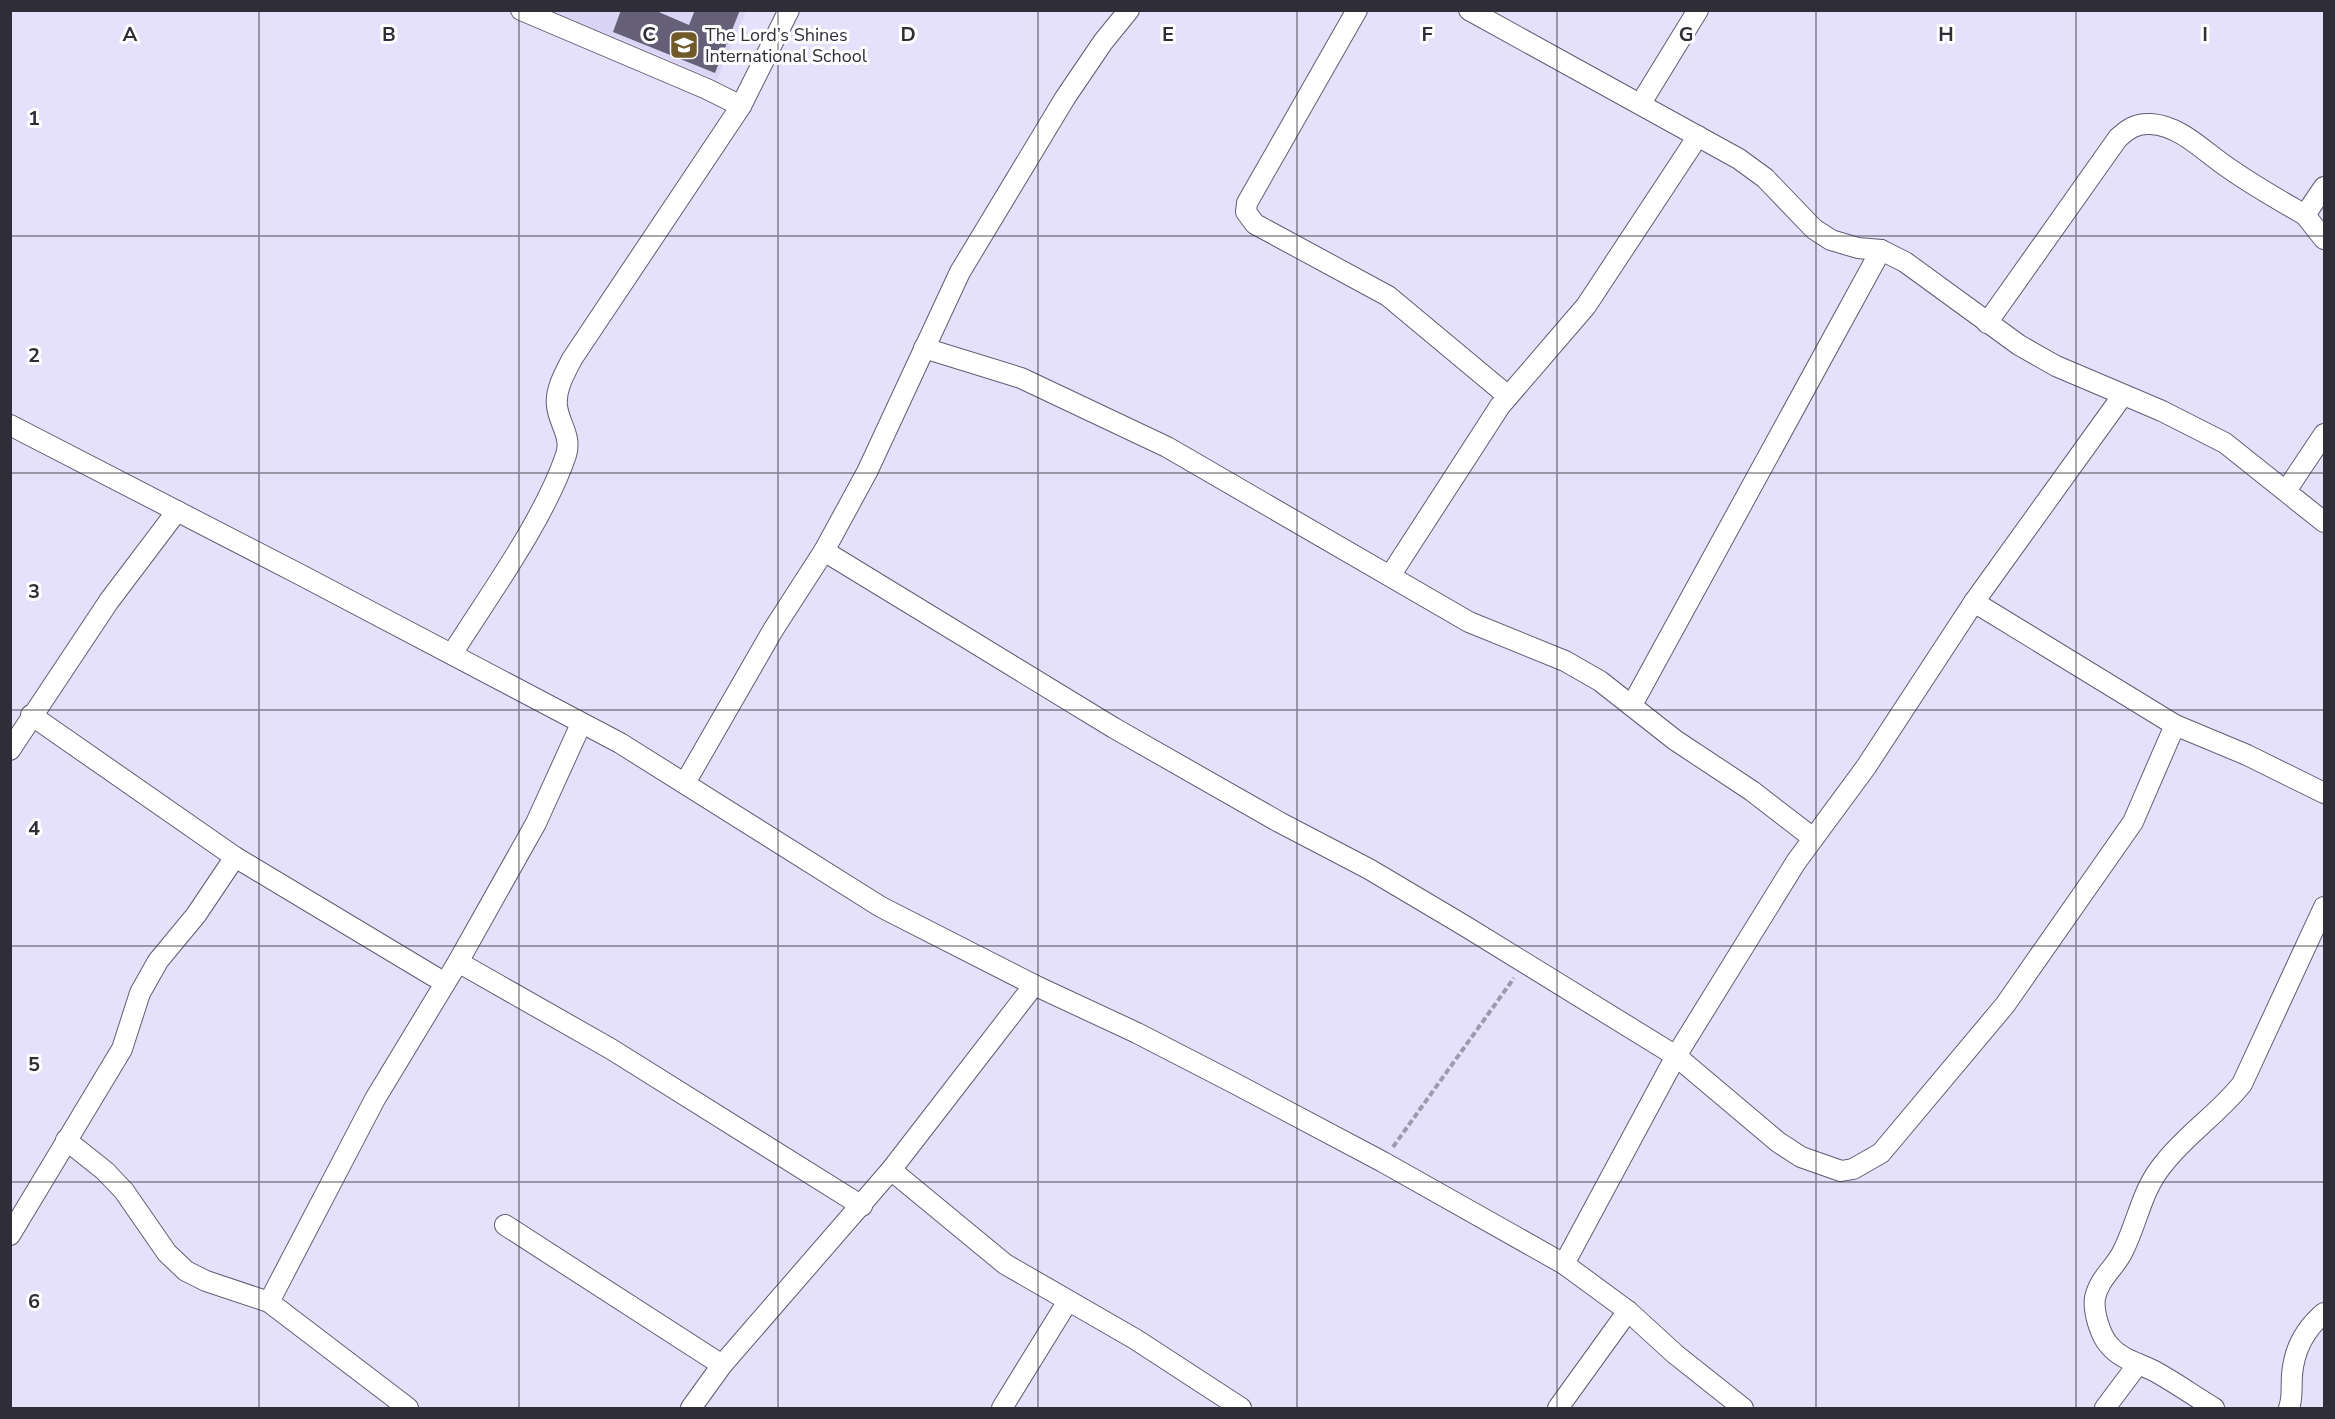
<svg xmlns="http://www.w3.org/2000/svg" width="2335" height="1419" viewBox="0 0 2335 1419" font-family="'Nunito Sans',sans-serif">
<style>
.built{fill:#dbd5f5}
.building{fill:#656077}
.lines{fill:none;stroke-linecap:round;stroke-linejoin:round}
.street-casing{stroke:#615c73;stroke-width:22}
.path{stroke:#9e9aae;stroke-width:4;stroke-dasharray:6 3;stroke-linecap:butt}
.street{stroke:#fff;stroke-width:20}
.grid{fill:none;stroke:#2f2d37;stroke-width:1.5;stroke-opacity:0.55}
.labels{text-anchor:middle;stroke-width:6;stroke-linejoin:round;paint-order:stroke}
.poi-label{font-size:18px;fill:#2f2d37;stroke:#fff;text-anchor:start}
.grid-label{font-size:20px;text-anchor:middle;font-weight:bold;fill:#2f2d37;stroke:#fff;stroke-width:6;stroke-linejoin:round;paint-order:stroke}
</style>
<rect width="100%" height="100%" fill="#e6e1fb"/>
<!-- built -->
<path class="built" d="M553,11h193l-29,69z"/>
<!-- building -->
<path class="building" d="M621,10h33l35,15 6,-15h45l-25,63 -102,-41z"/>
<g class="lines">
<!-- street casing -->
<g class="street-casing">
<g id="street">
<path d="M521,10l186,79 34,17"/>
<path d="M1357,10l-110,193 -1,9 9,12 133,72 120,100"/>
<path d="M1469,10l270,149 26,19 49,51 17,11 27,8 23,2 24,12 114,83 37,21 106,45 63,32 99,79"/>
<path d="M1641,103l57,-93"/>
<path d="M2305,215l19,24"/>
<path d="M1987,323l131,-185c10,-9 18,-15 33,-14 31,2 54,29 79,45 24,17 49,31 75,46l19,-28"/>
<path d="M924,348l97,30 146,69 302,175 96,39 35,20 75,59 77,51 61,47"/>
<path d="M10,425l291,150 319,168 261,164 153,78 103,48 97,50 149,79 181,102 64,47 47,43 68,54"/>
<path d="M2286,491l38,-57"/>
<path d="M824,551l290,177 165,94 90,47 96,57 211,130 102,86 23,15 40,14 12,-2 28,-16 124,-148 128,-183 42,-97 72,30 77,38"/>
<path d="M1390,576l110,-170 86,-100 112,-170"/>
<path d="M1974,602l201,123"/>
<path d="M452,654c37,-59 92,-134 114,-199 6,-19 -7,-31 -9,-49 -2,-17 8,-33 15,-47l169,-253 48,-96"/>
<path d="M1632,705l249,-455"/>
<path d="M31,715l204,142 210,126"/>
<path d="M10,750l99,-149 68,-90"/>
<path d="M685,783l88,-153 51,-79 43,-79 93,-200 105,-174 38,-56 26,-32"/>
<path d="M458,962l153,87 251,157"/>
<path d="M66,1140l39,31 19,20 43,62 19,18 20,10 63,21 139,106"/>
<path d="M891,1170l114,94 130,75 106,69"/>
<path d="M505,1225l217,140"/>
<path d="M10,1235l112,-186 18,-56 18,-32 38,-46 39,-58"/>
<path d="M1564,1264l112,-208 120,-194 70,-95 108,-165 149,-207"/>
<path d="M269,1302l106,-203 83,-137 78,-139 45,-99"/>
<path d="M691,1408l31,-43 169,-195 143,-185"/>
<path d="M1002,1408l66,-107"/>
<path d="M1558,1408l70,-97"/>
<path d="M2105,1408l33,-44"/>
<path d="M2214,1408c-20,-12 -38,-25 -58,-36 -16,-9 -35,-12 -47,-27 -9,-10 -16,-34 -14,-47 4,-20 20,-30 28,-47 16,-32 18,-61 42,-89 23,-29 54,-49 77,-78l82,-177"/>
<path d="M2289,1408c4,-11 2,-21 3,-33 2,-26 13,-46 32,-62"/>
</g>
</g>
<!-- path -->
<path class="path" d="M1393,1147l121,-169"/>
<!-- street -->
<use href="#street" class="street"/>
</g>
<!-- grid -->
<path class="grid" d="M259,10v1398M519,10v1398M778,10v1398M1038,10v1398M1297,10v1398M1557,10v1398M1816,10v1398M2076,10v1398M10,236h2314M10,473h2314M10,710h2314M10,946h2314M10,1182h2314"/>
<!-- icons -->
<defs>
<g id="school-square" transform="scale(1.5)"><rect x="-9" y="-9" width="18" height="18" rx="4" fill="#705a2a" stroke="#fff"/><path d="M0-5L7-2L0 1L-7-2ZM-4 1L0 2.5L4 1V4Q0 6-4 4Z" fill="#fff"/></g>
</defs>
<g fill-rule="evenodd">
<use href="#school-square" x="684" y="45"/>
</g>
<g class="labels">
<!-- poi labels -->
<g class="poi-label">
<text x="705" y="41">The Lord’s Shines<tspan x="705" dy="21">International School</tspan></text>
</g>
</g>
<g class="grid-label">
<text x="130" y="41">A</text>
<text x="389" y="41">B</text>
<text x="649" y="41">C</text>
<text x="908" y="41">D</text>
<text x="1168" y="41">E</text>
<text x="1427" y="41">F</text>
<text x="1686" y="41">G</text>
<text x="1946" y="41">H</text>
<text x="2205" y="41">I</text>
<text x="34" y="125">1</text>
<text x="34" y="362">2</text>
<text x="34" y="598">3</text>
<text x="34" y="835">4</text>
<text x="34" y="1071">5</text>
<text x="34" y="1308">6</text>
</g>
<!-- border -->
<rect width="2335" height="1419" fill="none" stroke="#2f2d37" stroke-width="24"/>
</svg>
